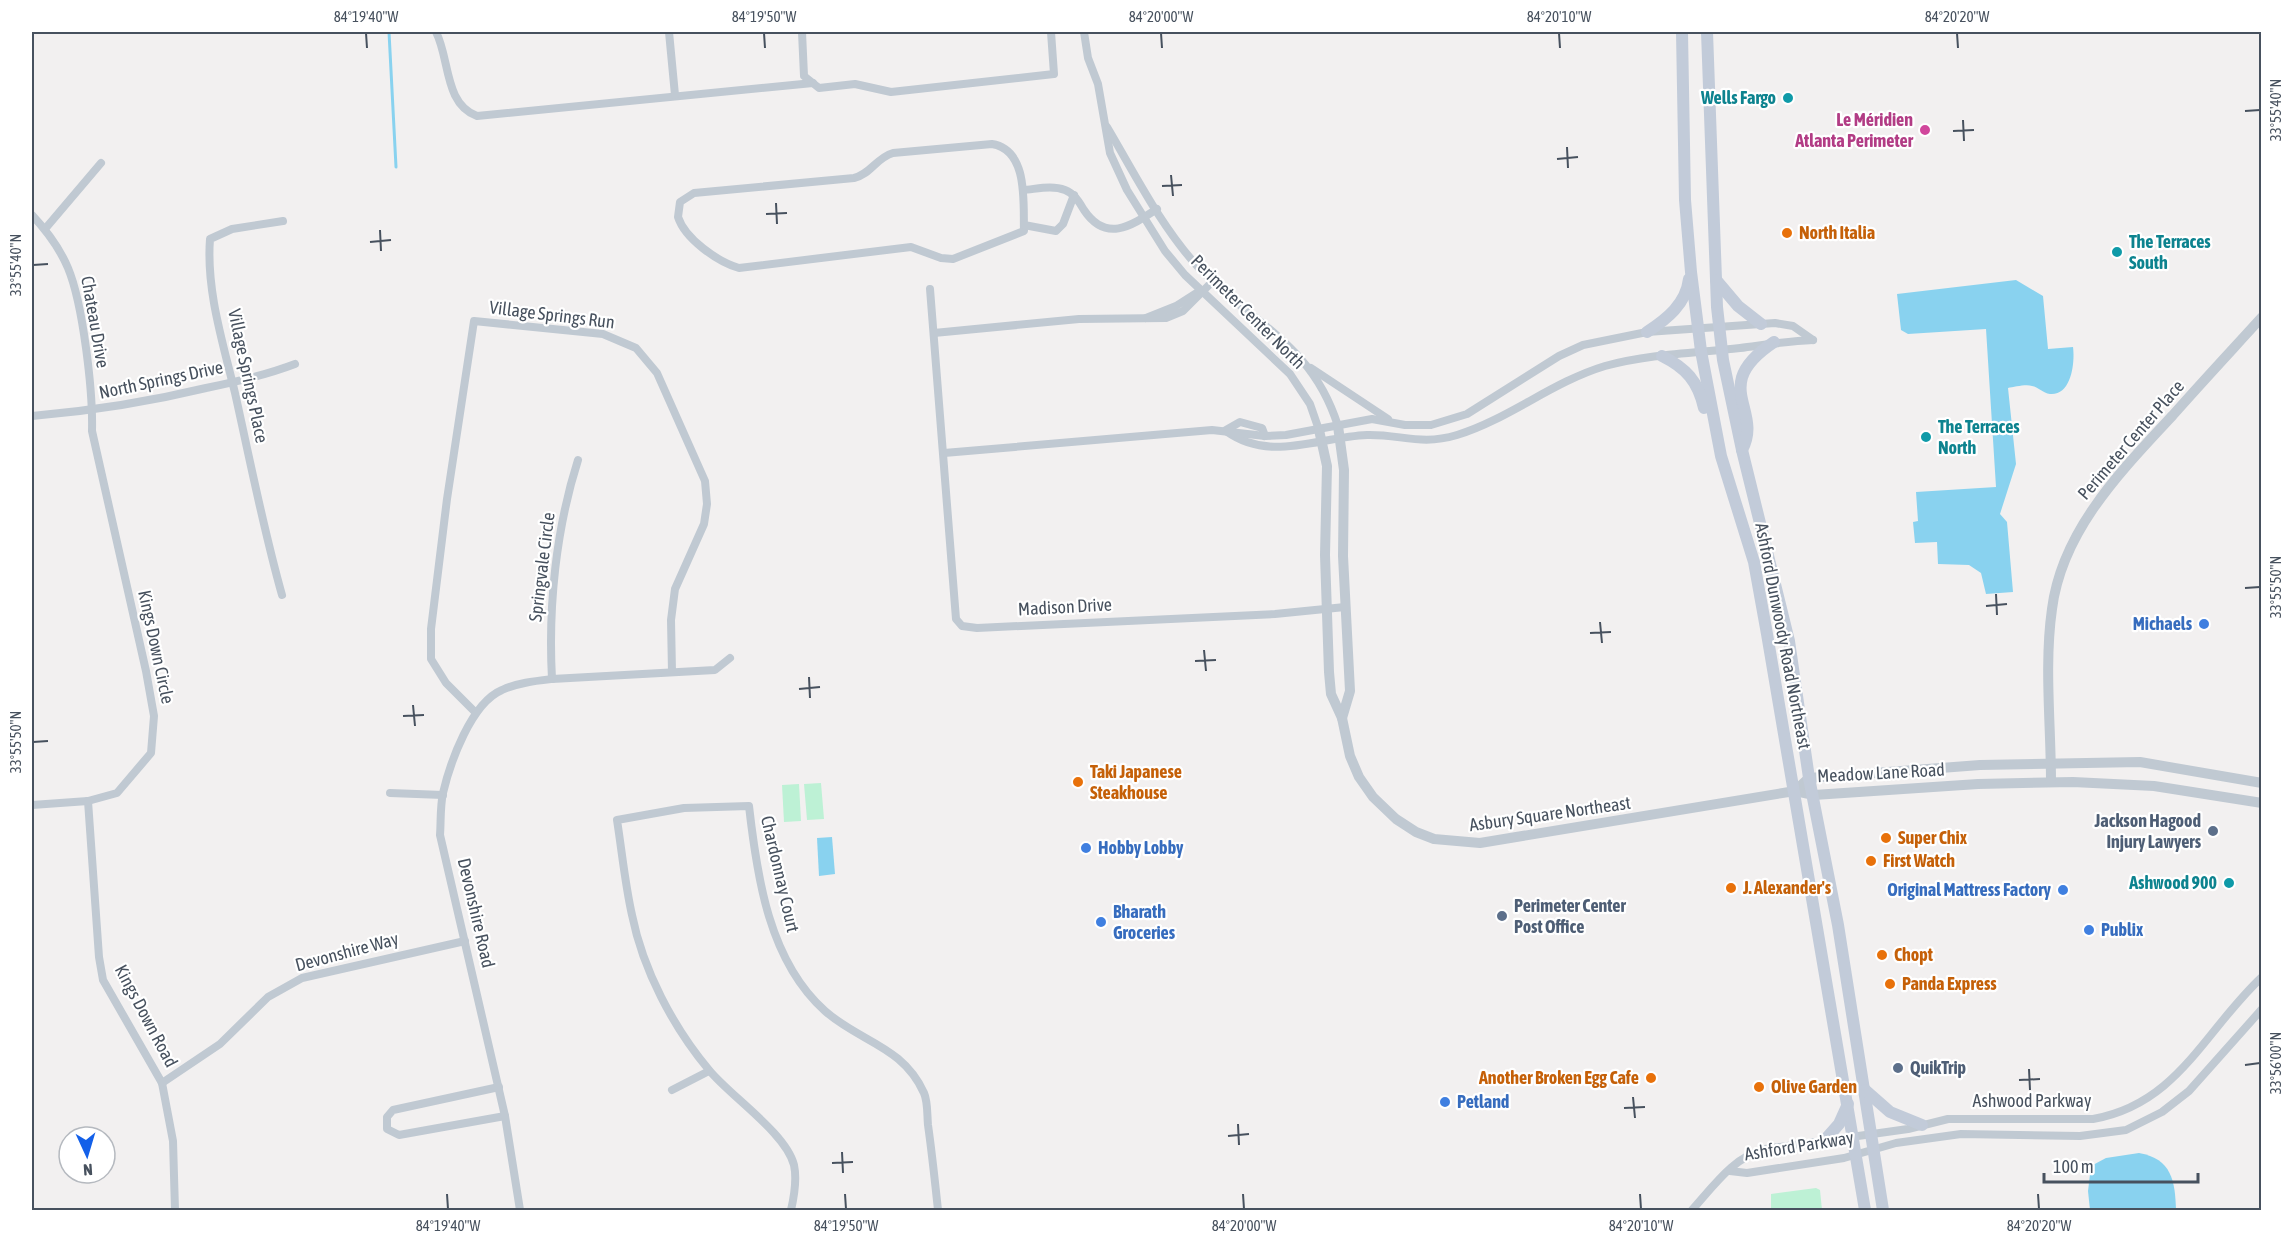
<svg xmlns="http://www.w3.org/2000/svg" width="2293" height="1242" viewBox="0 0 2293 1242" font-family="'Asap Condensed',sans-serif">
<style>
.green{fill:#bdf1d5}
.water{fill:#89d2ef}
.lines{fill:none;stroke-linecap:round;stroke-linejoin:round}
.stream{stroke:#89d2ef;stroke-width:3}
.minor{stroke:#c0c9d2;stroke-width:8}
.tertiary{stroke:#c0c9d2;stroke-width:10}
.secondary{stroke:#c2cbd9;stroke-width:12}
.ticks{fill:none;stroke:#47515e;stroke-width:2}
.culture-dot{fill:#0f9aa8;stroke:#fff;stroke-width:2}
.hotel-dot{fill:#d1479c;stroke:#fff;stroke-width:2}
.food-dot{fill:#e8710a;stroke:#fff;stroke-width:2}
.shop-dot{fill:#3f7fe0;stroke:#fff;stroke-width:2}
.service-dot{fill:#5c6f8a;stroke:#fff;stroke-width:2}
.labels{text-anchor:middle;stroke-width:4.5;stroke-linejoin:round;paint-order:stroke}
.culture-label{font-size:18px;font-weight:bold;fill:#0d838f;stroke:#fff;text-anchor:end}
.hotel-label{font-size:18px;font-weight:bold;fill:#b23c85;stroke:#fff;text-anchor:end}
.food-label{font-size:18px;font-weight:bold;fill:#c56008;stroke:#fff;text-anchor:start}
.street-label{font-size:18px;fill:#47515e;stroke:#fff}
.shop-label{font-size:18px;font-weight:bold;fill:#366cbe;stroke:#fff;text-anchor:start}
.service-label{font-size:18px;font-weight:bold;fill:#4e5e75;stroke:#fff;text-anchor:start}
.neatline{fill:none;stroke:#47515e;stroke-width:2}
.ticks-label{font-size:15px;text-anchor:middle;fill:#47515e}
</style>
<rect width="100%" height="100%" fill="#f2f0f0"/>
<!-- green -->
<g class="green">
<path d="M821,783l3,36 -17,1 -3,-36z"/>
<path d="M799,784l2,37 -17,1 -2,-37z"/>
<path d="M1816,1188l4,2 2,20h-51v-16z"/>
</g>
<!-- water -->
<g class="water">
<path d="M2016,280l27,16 5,53 25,-2c2,14 -1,49 -23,47 -7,-1 -12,-7 -18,-8 -6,-2 -18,1 -24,2l8,76 -16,50 7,8 6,70 -27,2 -5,-21 -12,-8 -31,-1 -1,-22 -22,1 -2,-21 5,-1 -2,-29 80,-5 -10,-158 -78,5 -7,-4 -4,-36z"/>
<path d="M832,837l3,37 -16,2 -2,-38z"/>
<path d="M2139,1153c33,6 36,28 37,57h-86l-2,-19 3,-25 15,-8z"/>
</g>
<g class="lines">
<!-- stream -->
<path class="stream" d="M389,32l7,135"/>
<!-- minor -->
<g class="minor">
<path d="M436,32c14,27 8,72 41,84l336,-33"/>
<path d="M669,32l6,63"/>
<path d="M802,32l2,44 15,12 36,-4 36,8 163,-18 -3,-42"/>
<path d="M1084,32l4,26 10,26 12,69 17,37 38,61 20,24 105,99 20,30 9,26"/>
<path d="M1107,127c28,47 54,100 92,141 54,57 113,75 139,158"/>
<path d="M992,144c37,6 31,60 32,87l-71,28 -12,-1 -30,-11 -172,21c-21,-6 -54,-29 -61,-51l2,-15 14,-9 160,-15c17,-4 22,-20 39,-25z"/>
<path d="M1023,190c14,-1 29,-5 42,0 10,4 14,12 19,20 22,33 47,16 73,-1"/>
<path d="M32,215c14,15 28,34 36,53 15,36 25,123 24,163l54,240 8,45 -3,37 -34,40 -29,8 -56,4"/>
<path d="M1024,225l32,6 7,-7 11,-29"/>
<path d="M45,229l56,-66"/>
<path d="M930,289l26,330 6,7 15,2 298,-14 70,-7"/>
<path d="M1146,318l30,-12 25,-16"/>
<path d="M934,333l145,-14 87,-1 17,-7 30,-30"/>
<path d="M1311,368l77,51"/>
<path d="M32,416c59,-5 116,-14 174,-28 30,-6 60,-13 89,-24"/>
<path d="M1226,430l14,-8 22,6 3,8"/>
<path d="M1226,431c44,32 92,6 141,4 33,-1 54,11 90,0 52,-16 95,-53 148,-69 44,-12 90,-13 135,-18 24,-3 48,-7 73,-8"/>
<path d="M944,453l268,-23 53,6 21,-1 86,-16 33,6h26l36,-11 92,-58 24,-11 64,-13 128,-9 18,3 20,14"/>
<path d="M282,595c-19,-67 -32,-135 -47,-202 -12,-50 -29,-103 -25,-154l22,-10 51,-8"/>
<path d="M552,679c-4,-72 4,-150 26,-219"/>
<path d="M475,712l-29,-29 -15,-24v-30l16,-130 27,-178 129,13 33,14 21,25 48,108 2,23 -3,20 -29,65 -4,31 1,52"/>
<path d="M390,793l53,2"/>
<path d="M88,801l11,156 4,23 59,103 11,58 2,69"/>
<path d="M162,1083l58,-39 48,-47 34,-19 163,-37"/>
<path d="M499,1087l-106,23 -6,7v12l12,6 106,-19"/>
<path d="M672,1090l37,-19"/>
<path d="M1730,1171l17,2 97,-15 52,-15 65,-9 119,2 46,-6 36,-18 27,-21 73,-82"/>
<path d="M520,1210l-15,-94 -65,-281c1,-13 0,-28 3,-42 7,-30 28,-90 59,-103 15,-7 33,-9 50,-11l163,-9 15,-12"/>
<path d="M791,1210c3,-13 6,-31 3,-45 -8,-32 -64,-69 -85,-95 -36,-43 -66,-100 -77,-155 -7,-31 -10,-63 -15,-95l67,-12 65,-2c8,71 20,155 76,205 35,31 78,35 99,82 4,9 3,22 4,32 4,28 7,57 10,85"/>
<path d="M1692,1210c21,-23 41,-53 73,-61l143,-20 40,-10h145c85,-15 111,-88 169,-142"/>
</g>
<!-- tertiary -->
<g class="tertiary">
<path d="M1338,426l6,44 -1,86 7,135 -8,27"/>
<path d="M1319,430l8,36 -2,89 4,117 2,22 11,24 8,38 9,21 14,20 23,22 20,13 18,7 46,4 315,-52 19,4 164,-11 95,-2 81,4 108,17"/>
<path d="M2051,782c0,-57 -7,-117 1,-173 10,-79 70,-139 121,-194 29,-33 59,-65 89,-98"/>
<path d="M1795,791l14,-13 171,-13 160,-3 122,21"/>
</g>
<!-- secondary -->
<g class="secondary">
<path d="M1682,32l3,168 6,72 10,79 20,105 33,106 13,72 98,576"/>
<path d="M1707,32l10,275 6,53 19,90 47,191 20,137 29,147 45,285"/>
<path d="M1716,280l22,26 23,18"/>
<path d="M1647,332c20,-13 39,-28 42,-53"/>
<path d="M1662,356c24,12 36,25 42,52"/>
<path d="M1742,450c22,-41 -34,-64 32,-108"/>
<path d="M1865,1090l25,22 32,13"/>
<path d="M1824,1141l15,-17 9,-20"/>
</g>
</g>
<!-- ticks -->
<path class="ticks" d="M366,33l1,15M764,33l1,15M1161,33l1,15M1559,33l1,15M1957,33l1,15M2245,111l15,-1M1963,120l1,21M1953,131l21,-1M1567,147l1,21M1557,159l21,-2M1171,175l2,21M1162,186l20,-1M776,203l1,21M766,214l21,-1M380,230l1,21M370,242l21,-2M33,265l15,-1M2245,588l15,-1M1996,594l1,21M1986,606l21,-2M1600,622l2,21M1590,633l21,-1M1204,650l2,21M1195,661l21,-1M809,677l1,21M799,689l21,-2M413,705l2,21M403,716l21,-1M33,742l15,-1M2245,1065l15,-2M2029,1069l1,21M2019,1080l21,-1M1633,1097l2,21M1624,1108l21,-1M1238,1124l1,21M1228,1136l21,-2M842,1152l1,21M832,1163l21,-1M447,1194l1,15M845,1194l1,15M1243,1194l1,15M1640,1194l1,15M2038,1194l1,15"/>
<!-- markers -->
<g class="culture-dot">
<circle cx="1788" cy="98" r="6"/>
<circle cx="2117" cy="252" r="6"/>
<circle cx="1926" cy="437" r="6"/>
<circle cx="2229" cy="883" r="6"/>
</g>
<circle class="hotel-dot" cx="1925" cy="130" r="6"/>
<g class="food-dot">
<circle cx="1787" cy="233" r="6"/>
<circle cx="1078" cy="782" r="6"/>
<circle cx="1886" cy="838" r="6"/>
<circle cx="1871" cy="861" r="6"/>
<circle cx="1731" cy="888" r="6"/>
<circle cx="1882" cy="955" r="6"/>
<circle cx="1890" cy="984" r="6"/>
<circle cx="1651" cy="1078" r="6"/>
<circle cx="1759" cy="1087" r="6"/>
</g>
<g class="shop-dot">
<circle cx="2204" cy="624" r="6"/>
<circle cx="1086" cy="848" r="6"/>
<circle cx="2063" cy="890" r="6"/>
<circle cx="1101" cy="922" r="6"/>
<circle cx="2089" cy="930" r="6"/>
<circle cx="1445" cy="1102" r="6"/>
</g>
<g class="service-dot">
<circle cx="2213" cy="831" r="6"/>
<circle cx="1502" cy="916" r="6"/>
<circle cx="1898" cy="1068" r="6"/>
</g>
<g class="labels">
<!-- culture labels -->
<g class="culture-label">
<text x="1776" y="104">Wells Fargo</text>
<text x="2129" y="248" text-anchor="start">The Terraces<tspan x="2129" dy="21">South</tspan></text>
<text x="1938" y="433" text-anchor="start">The Terraces<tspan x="1938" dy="21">North</tspan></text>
<text x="2217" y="889">Ashwood 900</text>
</g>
<!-- hotel labels -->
<g class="hotel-label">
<text x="1913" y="126">Le Méridien<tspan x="1913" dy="21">Atlanta Perimeter</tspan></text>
</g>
<!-- food labels -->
<g class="food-label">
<text x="1799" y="239">North Italia</text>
<text x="1090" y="778">Taki Japanese<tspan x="1090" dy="21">Steakhouse</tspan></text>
<text x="1898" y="844">Super Chix</text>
<text x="1883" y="867">First Watch</text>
<text x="1743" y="894">J. Alexander's</text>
<text x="1894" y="961">Chopt</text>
<text x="1902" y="990">Panda Express</text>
<text x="1639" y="1084" text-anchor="end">Another Broken Egg Cafe</text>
<text x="1771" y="1093">Olive Garden</text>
</g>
<!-- street labels -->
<g class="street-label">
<text transform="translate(1248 312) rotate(45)" y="6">Perimeter Center North</text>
<text transform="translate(552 315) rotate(7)" y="6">Village Springs Run</text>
<text transform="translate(95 322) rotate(80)" y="6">Chateau Drive</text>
<text transform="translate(248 376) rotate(78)" y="6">Village Springs Place</text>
<text transform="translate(161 380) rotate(-12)" y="6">North Springs Drive</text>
<text transform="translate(2131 440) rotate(-49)" y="6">Perimeter Center Place</text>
<text transform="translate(542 567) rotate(-83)" y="6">Springvale Circle</text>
<text transform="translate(1065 607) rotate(-3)" y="6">Madison Drive</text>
<text transform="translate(1783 636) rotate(79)" y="6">Ashford Dunwoody Road Northeast</text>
<text transform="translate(156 647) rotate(78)" y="6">Kings Down Circle</text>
<text transform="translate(1881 773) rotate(-3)" y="6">Meadow Lane Road</text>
<text transform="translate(1550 814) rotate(-8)" y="6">Asbury Square Northeast</text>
<text transform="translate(780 874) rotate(77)" y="6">Chardonnay Court</text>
<text transform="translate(476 913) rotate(77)" y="6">Devonshire Road</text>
<text transform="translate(347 952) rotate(-15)" y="6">Devonshire Way</text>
<text transform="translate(146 1016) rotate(62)" y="6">Kings Down Road</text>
<text x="2032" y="1107">Ashwood Parkway</text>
<text transform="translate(1799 1146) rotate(-9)" y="6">Ashford Parkway</text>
</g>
<!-- shop labels -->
<g class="shop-label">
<text x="2192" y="630" text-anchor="end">Michaels</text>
<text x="1098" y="854">Hobby Lobby</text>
<text x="2051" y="896" text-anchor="end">Original Mattress Factory</text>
<text x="1113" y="918">Bharath<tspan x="1113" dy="21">Groceries</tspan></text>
<text x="2101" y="936">Publix</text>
<text x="1457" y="1108">Petland</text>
</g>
<!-- service labels -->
<g class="service-label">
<text x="2201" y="827" text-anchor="end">Jackson Hagood<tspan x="2201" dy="21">Injury Lawyers</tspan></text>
<text x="1514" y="912">Perimeter Center<tspan x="1514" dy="21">Post Office</tspan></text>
<text x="1910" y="1074">QuikTrip</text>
</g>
</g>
<!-- border -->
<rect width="2293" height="1242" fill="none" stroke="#ffffff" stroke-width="66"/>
<!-- north arrow -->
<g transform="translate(87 1155) rotate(176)"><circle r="28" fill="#ffffff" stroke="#b5b9bf" stroke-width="1.5"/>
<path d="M0-4.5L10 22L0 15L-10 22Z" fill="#1360e9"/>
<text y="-9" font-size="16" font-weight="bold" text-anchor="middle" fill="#47515e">N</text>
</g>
<!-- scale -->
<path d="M2044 1173v9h154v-9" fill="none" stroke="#47515e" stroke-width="3"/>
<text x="2053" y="1173" font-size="18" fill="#47515e" stroke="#ffffff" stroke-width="4.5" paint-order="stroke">100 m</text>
<rect x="33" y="33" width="2227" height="1176" class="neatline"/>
<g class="ticks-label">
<text x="366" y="22">84°19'40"W</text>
<text x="764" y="22">84°19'50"W</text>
<text x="1161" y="22">84°20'00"W</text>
<text x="1559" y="22">84°20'10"W</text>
<text x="1957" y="22">84°20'20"W</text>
<text transform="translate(2276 110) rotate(-90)" y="5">33°55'40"N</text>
<text transform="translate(16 265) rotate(-90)" y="5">33°55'40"N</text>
<text transform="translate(2276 587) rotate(-90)" y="5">33°55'50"N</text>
<text transform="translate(16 742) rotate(-90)" y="5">33°55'50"N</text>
<text transform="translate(2276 1063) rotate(-90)" y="5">33°56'00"N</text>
<text x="448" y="1231">84°19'40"W</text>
<text x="846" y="1231">84°19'50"W</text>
<text x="1244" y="1231">84°20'00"W</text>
<text x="1641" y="1231">84°20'10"W</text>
<text x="2039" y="1231">84°20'20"W</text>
</g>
</svg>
